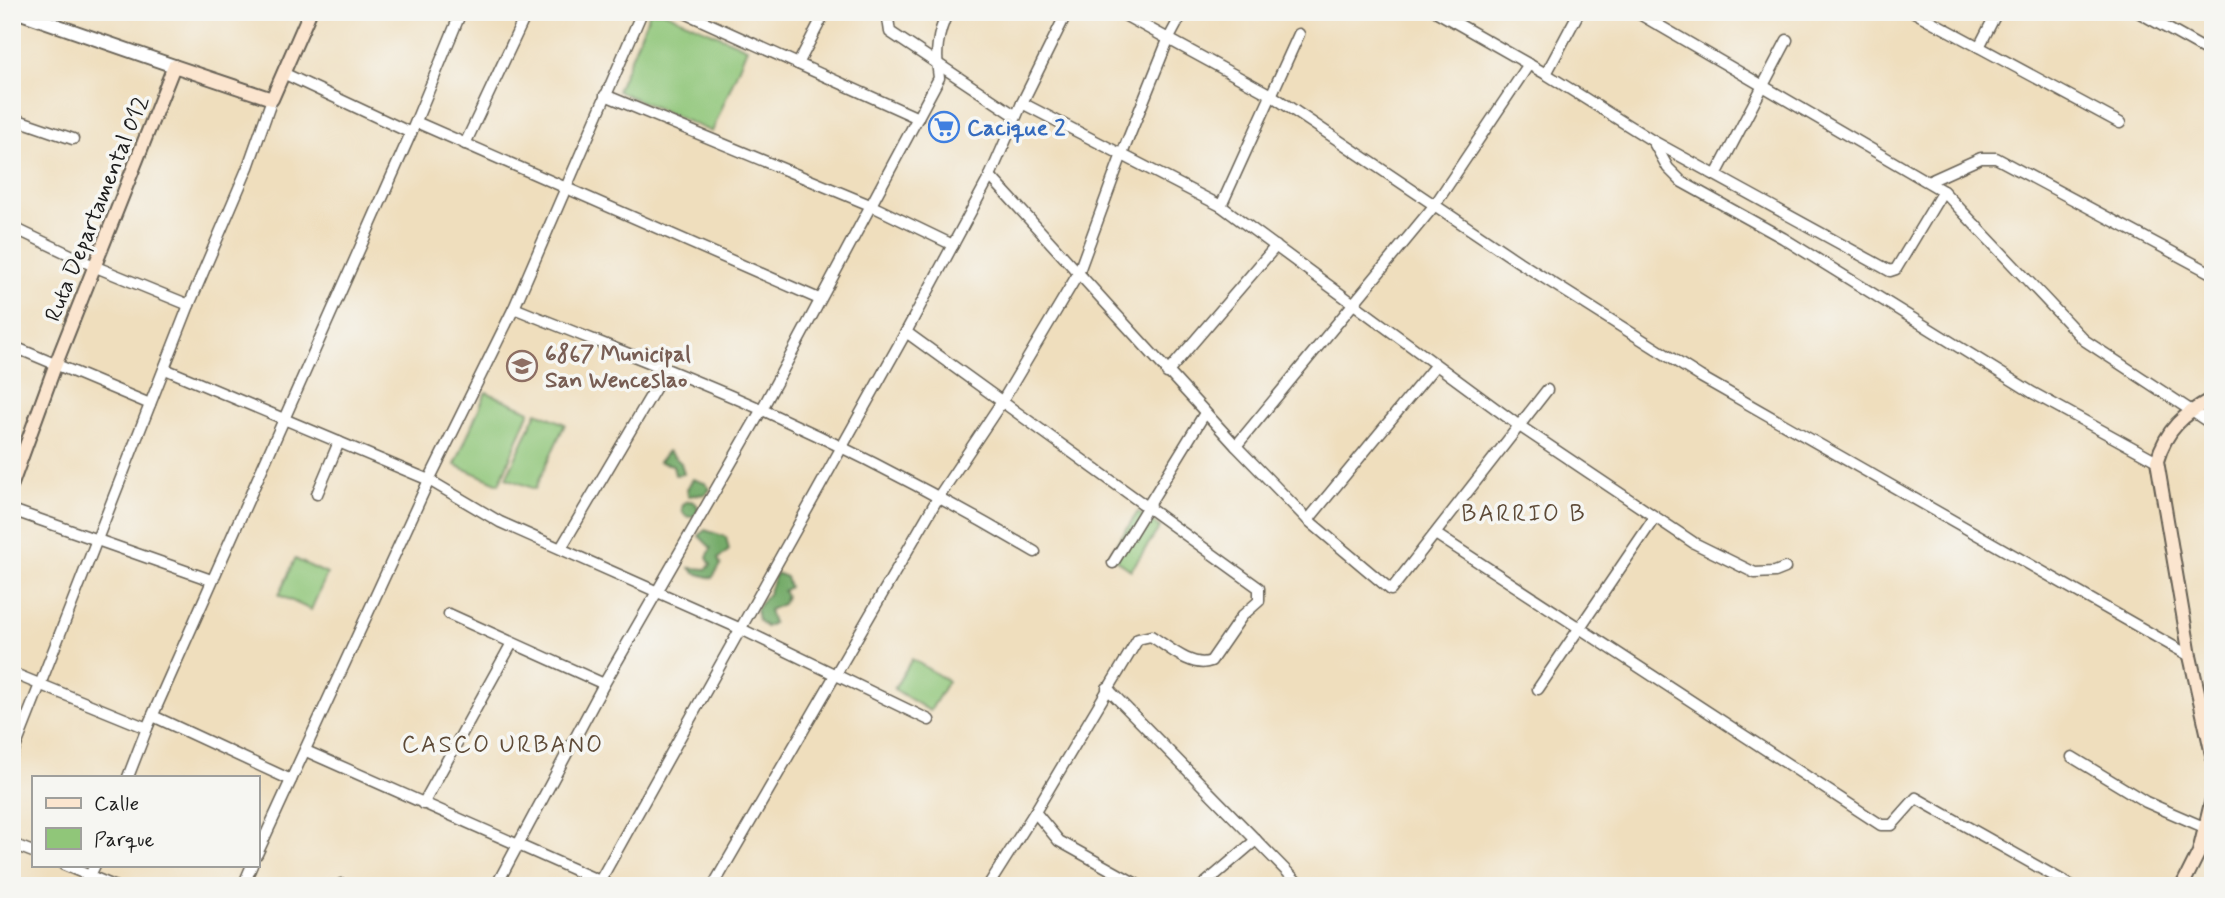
<svg xmlns="http://www.w3.org/2000/svg" width="2225" height="898" viewBox="0 0 2225 898" font-family="Mynerve,sans-serif">
<style>
.green{fill:#90c679;stroke:#56714a;stroke-width:2}
.forest{fill:#74ab69;stroke:#486442;stroke-width:2}
.lines{fill:none;stroke-linecap:round;stroke-linejoin:round}
.minor-casing{stroke:#666054;stroke-width:13}
.tertiary-casing{stroke:#666054;stroke-width:16}
.secondary-casing{stroke:#666054;stroke-width:16}
.minor{stroke:#fff;stroke-width:10}
.tertiary{stroke:#fff;stroke-width:12}
.secondary{stroke:#fbe5cf;stroke-width:12}
.labels{text-anchor:middle;stroke-width:7;stroke-linejoin:round;paint-order:stroke}
.shop-label{font-size:23px;font-weight:bold;fill:#366cbe;stroke:#f6f6f2;text-anchor:start}
.street-label{font-size:23px;fill:#1c1c1c;stroke:#f6f6f2}
.education-label{font-size:23px;font-weight:bold;fill:#785e54;stroke:#f6f6f2;text-anchor:start}
.neighbourhood-label{font-size:24px;letter-spacing:2px;fill:#5d4a37;stroke:#f6f6f2}
</style>
<rect width="100%" height="100%" fill="#f6f6f2"/>
<filter id="ink" filterUnits="userSpaceOnUse"><feTurbulence type="fractalNoise" baseFrequency=".0143" numOctaves="2"/><feDisplacementMap in="SourceGraphic" scale="14" xChannelSelector="R" yChannelSelector="G"/><feConvolveMatrix kernelMatrix="1 2 1 2 8 2 1 2 1" color-interpolation-filters="sRGB"/></filter>
<filter id="wash" filterUnits="userSpaceOnUse"><feTurbulence type="fractalNoise" baseFrequency=".00686" numOctaves="4" result="noise"/><feDisplacementMap in="SourceGraphic" scale="28" xChannelSelector="R" yChannelSelector="G"/><feGaussianBlur stdDeviation="1.57" result="paint"/><feColorMatrix in="noise" values="0 0 0 0 0 0 0 0 0 0 0 0 0 0 0 0 0 1.4 0 .05"/><feComposite in="paint" operator="in"/></filter>
<g filter="url(#wash)">
<rect width="100%" height="100%" fill="#efdebd"/>
<!-- green -->
<g class="green">
<path d="M650,12h14l83,36 -35,84 -95,-41z"/>
<path d="M486,392l44,19 -31,73 -44,-19z"/>
<path d="M537,412l28,12 -30,65 -29,-11z"/>
<path d="M1138,512l22,15 -29,43 -22,-15z"/>
<path d="M295,559l32,15 -16,36 -32,-15z"/>
<path d="M912,659l36,22 -18,30 -36,-22z"/>
</g>
<!-- forest -->
<g class="forest">
<path d="M668,451l13,12 3,11 -9,1 -2,-10 -14,-3z"/>
<path d="M693,479l12,4 5,6 -4,5 -18,2 -1,-7z"/>
<circle cx="690" cy="509" r="8"/>
<path d="M705,530l21,7 3,13 -11,9 3,6 -9,13 -17,-5 -5,-5 16,1 5,-4 -4,-7 4,-10 -12,-12z"/>
<path d="M776,573l10,4 3,10 -6,4 3,5 -3,8 -14,6 4,13 -7,4 -8,-7 -2,-11 12,-15z"/>
</g>
</g>
<g filter="url(#ink)">
<g class="lines">
<!-- minor casing -->
<g class="minor-casing">
<g id="minor">
<path d="M683,12l235,106"/>
<path d="M887,12l3,20 126,84"/>
<path d="M1119,12l152,83 248,167 182,115 489,279"/>
<path d="M1437,12l109,62 107,67 237,130 6,-2 47,-78 141,149 129,85"/>
<path d="M1636,12l307,179"/>
<path d="M1914,12l206,111"/>
<path d="M2138,12l75,42"/>
<path d="M1979,47l18,-35"/>
<path d="M798,64l27,-52"/>
<path d="M283,73l128,60"/>
<path d="M1546,74l33,-62"/>
<path d="M605,95l265,110 83,40"/>
<path d="M1022,103l45,-91"/>
<path d="M12,118l61,21"/>
<path d="M416,122l403,177"/>
<path d="M1653,141l15,27 14,14 101,56 250,155 124,68"/>
<path d="M465,144l62,-132"/>
<path d="M1716,175l71,-135"/>
<path d="M990,176l246,270 72,74 83,70 156,-200"/>
<path d="M1930,181l51,-23h15l217,116"/>
<path d="M1221,206l78,-172"/>
<path d="M12,227l84,40 93,38"/>
<path d="M514,308c83,34 169,66 251,103 93,42 182,89 270,141"/>
<path d="M906,332l353,256v13l-17,15 -31,45c-19,8 -44,-15 -60,-25l-13,3 -103,173 24,29 81,45"/>
<path d="M12,346l138,58"/>
<path d="M165,369l264,111 71,42 241,107 188,91"/>
<path d="M1167,373l109,-127"/>
<path d="M1236,446l198,-240 95,-142"/>
<path d="M317,494l22,-52"/>
<path d="M12,510l199,70"/>
<path d="M1308,520l127,-154"/>
<path d="M1437,535l444,290h11l24,-27 156,88"/>
<path d="M561,548l105,-178"/>
<path d="M1113,563l92,-150"/>
<path d="M449,614l155,70"/>
<path d="M12,673l135,55"/>
<path d="M1107,688l194,198"/>
<path d="M1538,689l117,-172"/>
<path d="M153,716l138,64"/>
<path d="M306,751l305,135"/>
<path d="M12,756l177,-451 59,-138 24,-68"/>
<path d="M2072,757l74,45 60,26"/>
<path d="M128,777l19,-49 264,-595 50,-121"/>
<path d="M423,804l89,-161"/>
<path d="M12,844l21,8"/>
<path d="M257,854l172,-374 85,-172 128,-296"/>
<path d="M64,865l50,21"/>
<path d="M341,884l5,2"/>
<path d="M85,886l10,-21"/>
<path d="M243,886l9,-21"/>
<path d="M496,886l108,-202 158,-275 177,-331c-4,-24 -2,-44 9,-66"/>
<path d="M597,886l309,-554 84,-156 32,-73 199,103 297,219 176,118 61,30 20,-1 10,-4"/>
<path d="M713,886l226,-390 64,-96 75,-126 44,-120 46,-114 15,-28"/>
<path d="M988,886l47,-74"/>
<path d="M1202,886l54,-46"/>
</g>
</g>
<!-- tertiary casing -->
<g class="tertiary-casing">
<path id="tertiary" d="M18,12l156,54"/>
</g>
<!-- secondary casing -->
<g class="secondary-casing">
<g id="secondary">
<path d="M2213,398c-29,16 -47,31 -56,63l33,195 23,103"/>
<path d="M12,484l43,-118 119,-300 98,33 38,-87"/>
<path d="M2182,886l17,-34 14,-57"/>
</g>
</g>
<!-- minor -->
<use href="#minor" class="minor"/>
<!-- tertiary -->
<use href="#tertiary" class="tertiary"/>
<!-- secondary -->
<use href="#secondary" class="secondary"/>
</g>
</g>
<!-- icons -->
<defs>
<g id="supermarket-ring" transform="scale(1.575)"><circle r="9.5" fill="#f6f6f2" stroke="#3f7fe0" stroke-width="1.5"/><path d="M-6-5.5h2.5l.6 2H6L4.5 2H-2.5L-4.4-4H-6ZM-1.5 3.2a1.3 1.3 0 1 0 .1 0ZM3 3.2a1.3 1.3 0 1 0 .1 0Z" fill="#3f7fe0"/></g>
<g id="school-ring" transform="scale(1.575)"><circle r="9.5" fill="#f6f6f2" stroke="#8d6e63" stroke-width="1.5"/><path d="M0-5L7-2L0 1L-7-2ZM-4 1L0 2.5L4 1V4Q0 6-4 4Z" fill="#8d6e63"/></g>
</defs>
<g fill-rule="evenodd">
<use href="#supermarket-ring" x="944" y="127"/>
<use href="#school-ring" x="522" y="366"/>
</g>
<g class="labels">
<!-- shop labels -->
<g class="shop-label">
<text x="967" y="135">Cacique 2</text>
</g>
<!-- street labels -->
<g class="street-label">
<text transform="translate(96 208) rotate(-68)" y="8">Ruta Departamental 012</text>
</g>
<!-- education labels -->
<g class="education-label">
<text x="545" y="361">6867 Municipal<tspan x="545" dy="26">San Wenceslao</tspan></text>
</g>
<!-- neighbourhood labels -->
<g class="neighbourhood-label">
<text x="1524" y="521">BARRIO B</text>
<text x="503" y="752">CASCO URBANO</text>
</g>
</g>
<!-- margin -->
<rect width="2225" height="898" fill="none" stroke="#f6f6f2" stroke-width="42"/>
<!-- legend -->
<rect x="32" y="776" width="228" height="91" fill="#f6f6f2" stroke="#9f9f9c" stroke-width="2"/>
<rect x="46" y="798" width="35" height="10" fill="#fbe5cf" stroke="#9f9f9c" stroke-width="2"/>
<text x="94" y="810" font-size="21" fill="#1c1c1c">Calle</text>
<rect x="46" y="828" width="35" height="21" fill="#90c679" stroke="#9f9f9c" stroke-width="2"/>
<text x="94" y="846" font-size="21" fill="#1c1c1c">Parque</text>
</svg>
